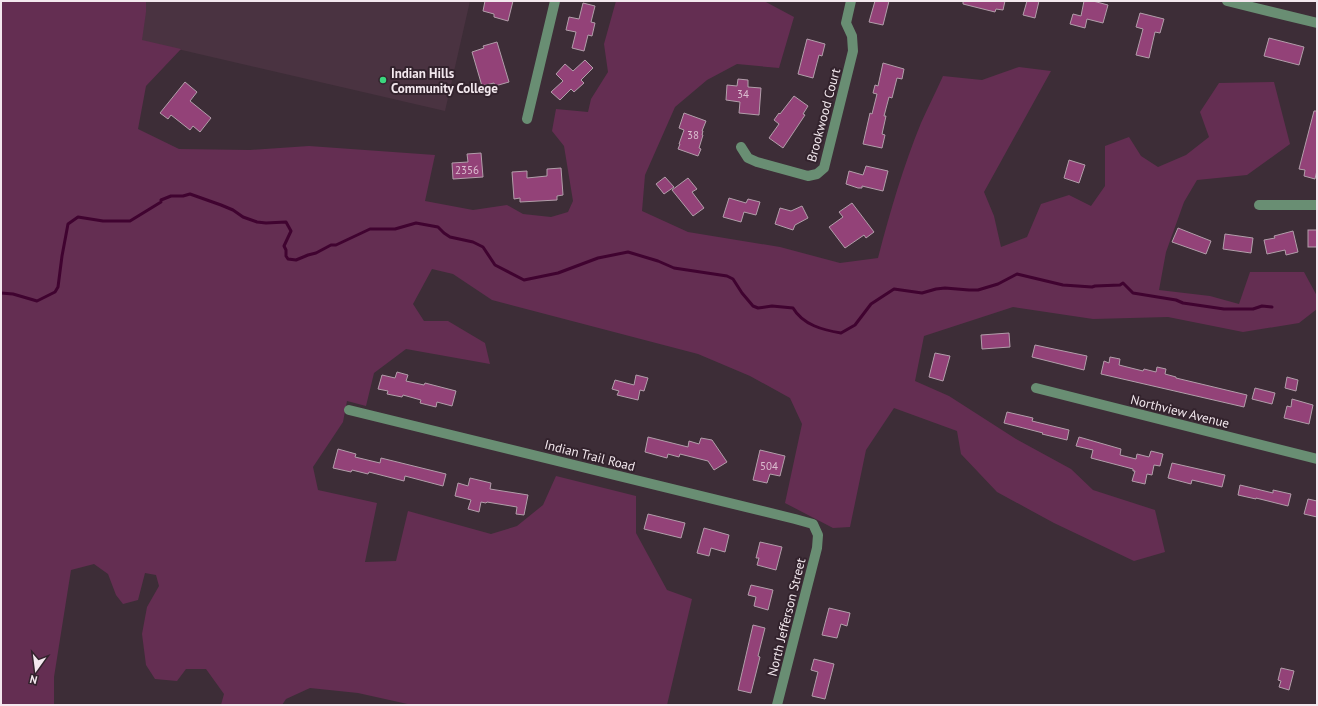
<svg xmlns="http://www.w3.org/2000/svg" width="1318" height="706" viewBox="0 0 1318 706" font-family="'PT Sans',sans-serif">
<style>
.built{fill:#4a3341}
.green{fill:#642e52}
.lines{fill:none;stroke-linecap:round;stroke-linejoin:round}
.stream{stroke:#400330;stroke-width:3}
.building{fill:#934278;stroke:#b29eaa}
.minor{stroke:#698e73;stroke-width:10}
.poi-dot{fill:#3bd77e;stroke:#33232d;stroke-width:1.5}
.labels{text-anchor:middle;stroke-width:4;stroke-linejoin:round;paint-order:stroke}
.number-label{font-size:11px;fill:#dbbed0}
.poi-label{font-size:13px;font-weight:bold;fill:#f3e8ee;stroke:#33232d;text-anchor:start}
.street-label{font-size:13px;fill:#f3e8ee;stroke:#33232d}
</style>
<rect width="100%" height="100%" fill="#3d2d37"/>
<!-- built -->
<path class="built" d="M1,1h469l-25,110 -444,-103z"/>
<!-- green -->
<path class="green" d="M1,1h145v11l-4,28 39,9 -35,37 -8,43 41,20 71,1 59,-4 126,9 -10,46 48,9 34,-5 16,9 28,3 17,-5 5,-11 -9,-55 -12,-15 4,-22 32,3 3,-13 17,-27 -4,-28 12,-43h148l30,16 -15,51 -42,-4 -30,16 -32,27 -30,68 -3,36 46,21 92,15 60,16 38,-5c12,-46 25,-91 43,-135 7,-16 15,-31 22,-47l39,4 37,-13 32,4 -67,121 10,24 7,31 26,-10 14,-33 28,-9 22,11 14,-20v-40l24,-9 12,19 17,11 28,-12 23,-18 -9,-25 19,-29 55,-1 16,62 -43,31 -50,5 -13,22 -18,50 -7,38 51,6 29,8 11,-32h54l13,24v13l-18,14 -56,9 -75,-15 -75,2 -80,-12 -89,29 -9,45 34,15 67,43 55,30 22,21 62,20 10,42 -31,9 -80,-38 -57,-31 -36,-38 -4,-23 -63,-23 -28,42 -16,77 -17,1 -48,-25 17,-79 -12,-26 -40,-22 -52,-22 -206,-54 -39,-26 -21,-5 -19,35 11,17h24l37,22 5,21 -84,-15 -32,24 -8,33 -19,-5 -4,21 -30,45 5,23 59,13 -12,59 31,-1 12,-50 83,23 26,-8 26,-21 13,-29 80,20v37l31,57 25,9 -25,106h-255l-54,-12 -48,-5 -24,11 -4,6h-61l3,-11 -18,-25h-20l-9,12 -22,-2 -9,-14 -4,-31 5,-27 12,-21 -3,-11 -11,-2 -7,27 -15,4 -7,-9 -8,-21 -14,-10 -23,6 -17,107v28h-53z"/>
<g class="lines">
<!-- stream -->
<path class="stream" d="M1,293l12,1 24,7 18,-9 3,-5 4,-31 6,-32 10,-7 25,4h27l31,-19v-2l10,-4h12l7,-2 31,11 12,5 10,7 14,5 9,1 20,-1 5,9 -7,15 2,4v6l2,3 8,1 12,-5 8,-2 15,-8h5l34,-16h25l21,-6 22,4 6,6 6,4 23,5 10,5 12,18 29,15 34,-7 40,-15 30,-6 30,9 16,7 53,8 6,3 9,14 11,13 5,2 14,-2 21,2c10,17 30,22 48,25l14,-8 16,-21 23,-15 28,4 14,-4 9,-1 24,2h9l20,-6 19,-10 46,11 29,2 3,-1 25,-1 3,-2 10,10 43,7 7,3 41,6h29l9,-3 10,1"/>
</g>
<!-- building -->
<g class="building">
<path d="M485,1h28l-5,20 -14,-4v-3l-11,-3z"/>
<path d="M875,1h14l-6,24 -14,-3z"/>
<path d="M963,1h42l-2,9 -7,-1 -1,3 -32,-8z"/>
<path d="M1027,1h12l-4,17 -12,-3z"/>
<path d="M1084,1h9l15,4 -5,18 -16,-4 -2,9 -15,-4 3,-10 8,2z"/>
<path d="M583,3l12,3 -4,16 4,1 -3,13 -4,-1 -4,16 -12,-3 4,-16 -10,-2 3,-13 10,2z"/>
<path d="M1140,13l24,6 -4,14 -5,-1 -6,26 -13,-3 7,-26 -7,-2z"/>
<path d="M1269,38l35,9 -5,18 -35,-9z"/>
<path d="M807,39l18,5 -3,12 -3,-1 -6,23 -15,-4z"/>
<path d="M497,42l12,40 -14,4 -1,-3 -12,3 -10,-34 12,-4 -1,-2z"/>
<path d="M585,60l8,8 -12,12 3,3 -10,9 -3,-3 -11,11 -9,-8 12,-11 -7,-7 9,-10 8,7z"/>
<path d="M883,63l21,6 -2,10 -5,-1 -5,20 -3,-1 -5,19h2l-4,18 3,1 -3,13 -19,-4 7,-31 2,1 5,-20 -4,-1 2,-8 3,1z"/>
<path d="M738,79l10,1v7l13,1 -2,27 -20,-2 1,-11 -14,-2 1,-15 10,1z"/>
<path d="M185,82l12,10 -7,9 21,17 -11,14 -7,-6 -3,4 -19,-15 -3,4 -8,-6z"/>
<path d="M794,96l14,10 -5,8 2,1 -22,33 -14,-10 10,-14 -5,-4 5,-7 1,1z"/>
<path d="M1314,111h3v59l-2,9 -11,-3 1,-6 -6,-1z"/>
<path d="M684,113l22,8 -4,10h1l-1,4h1l-4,13 2,1 -3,7 -20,-7 2,-5h-1l5,-14 -5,-2z"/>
<path d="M481,153l2,24 -30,2 -1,-16 16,-1 -1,-8z"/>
<path d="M1069,160l16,5 -6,18 -15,-5z"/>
<path d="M866,166l22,5 -5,20 -21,-5v2h-4l-12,-4 3,-13 14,4z"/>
<path d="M561,168l2,27 -6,1v4l-37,2v-4l-6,1 -2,-27 15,-1v7l20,-2v-7z"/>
<path d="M665,177l9,10 -10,7 -8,-10z"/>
<path d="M688,178l9,11 -5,3 12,16 -11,8 -21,-26z"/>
<path d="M729,198l17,5 2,-4 12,3 -4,13 -12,-3 -3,10 -18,-5z"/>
<path d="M852,203l22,29 -8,6 -2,-3 -19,13 -16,-21 14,-10 -4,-5z"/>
<path d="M802,206l6,12 -13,7 -2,5 -18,-6 5,-16 11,3z"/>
<path d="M1178,228l33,13 -5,13 -34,-12z"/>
<rect x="1308" y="230" width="9" height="17"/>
<path d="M1293,231l5,21 -12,3 -1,-5 -18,4 -3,-14 11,-2 -1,-2z"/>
<path d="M1225,234l28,4 -2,15 -28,-4z"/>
<path d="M1009,333l1,14 -28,2 -1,-14z"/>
<path d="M1035,345l52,11 -3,14 -52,-13z"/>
<path d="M935,353l15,3 -7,25 -14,-4z"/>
<path d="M1110,357l10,2 -1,6 24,6 1,-2 12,3 1,-5 9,2 -1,5 11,3v1l71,17 -3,12 -143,-33 3,-13 5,2z"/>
<path d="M397,372l11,3 -2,6 18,4 1,-2 31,8 -4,15 -15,-4 -1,5 -16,-4 1,-3 -18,-5 -1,2 -15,-3 1,-3 -10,-2 4,-14 13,3z"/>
<path d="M636,375l12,3 -4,13 -4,-1 -2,10 -21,-5 2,-4 -7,-2 3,-9 19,5z"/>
<path d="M1287,377l11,3 -2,11 -11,-3z"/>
<path d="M1255,388l20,5 -3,11 -20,-5z"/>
<path d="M1292,399l21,6 -4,19 -25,-6 3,-12 4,1z"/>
<path d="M1007,412l26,6 -1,3 37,9 -2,10 -25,-6 1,-1 -39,-10z"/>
<path d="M648,437l40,10 1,-6 10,3 2,-6 11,2 15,22 -13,8 -6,-9 -28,-7 -1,3 -11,-3 -1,4 -22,-6z"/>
<path d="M1079,437l42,12 -1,6 16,4 1,-5 12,3 2,-6 12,3 -3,12 -6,-1 -2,10 -5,-1 -2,10 -13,-3 3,-10h-2v-2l-42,-11 2,-8 -17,-4z"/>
<path d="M338,449l18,5 -1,3 25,6 1,-5 65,16 -3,12 -38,-10 -1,5 -35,-9 -1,2 -16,-4 -1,2 -18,-4z"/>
<path d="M760,450l25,6 -5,20 -10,-2 -3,9 -14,-3z"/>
<path d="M1172,463l53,12 -3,12 -30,-7 -1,4 -23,-6z"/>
<path d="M470,478l21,5 -1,6 38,6 -4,20 -8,-1 1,-7 -30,-5 -1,1 -5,-1 -2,10 -11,-3 3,-9 -16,-4 3,-13 10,3z"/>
<path d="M1240,485l33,8v-3l18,4 -3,12 -32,-8v1l-18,-4z"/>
<path d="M1308,499l9,2v16l-13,-3z"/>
<path d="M648,514l37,9 -4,15 -37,-9z"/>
<path d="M704,528l25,7 -4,17 -14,-4 -2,8 -12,-3z"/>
<path d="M760,542l22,5 -6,23 -19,-5 2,-7h-3z"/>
<path d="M751,585l22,5 -5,20 -14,-4 2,-9 -8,-2z"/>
<path d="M829,608l21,5 -3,13 -6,-2 -4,14 -15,-3z"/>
<path d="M753,625l12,3 -7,28 2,1 -9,36 -13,-3z"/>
<path d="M814,659l20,5 -9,35 -13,-3 6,-24 -7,-2z"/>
<path d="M1281,668l13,3 -5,19 -10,-3 2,-6 -3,-1z"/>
</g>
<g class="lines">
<!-- minor -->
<g class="minor">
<path d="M1227,1l90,22"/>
<path d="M527,119l28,-118"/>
<path d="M741,147l7,11 9,4 51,14 9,-2 7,-6 29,-117 -1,-15 -6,-13 5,-22"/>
<path d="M1259,205h58"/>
<path d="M1036,388l281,71"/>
<path d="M349,410l446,109 18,5 5,11 -1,13 -40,157"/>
</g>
</g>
<!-- markers -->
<circle class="poi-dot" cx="383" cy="80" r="4"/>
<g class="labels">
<!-- number labels -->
<g class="number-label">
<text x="743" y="98">34</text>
<text x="693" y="139">38</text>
<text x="467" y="174">2356</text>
<text x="769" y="470">504</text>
</g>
<!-- poi labels -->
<g class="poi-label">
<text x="391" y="78">Indian Hills<tspan x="391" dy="15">Community College</tspan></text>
</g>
<!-- street labels -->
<g class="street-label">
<text transform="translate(823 115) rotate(-75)" y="5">Brookwood Court</text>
<text transform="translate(1180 411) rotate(14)" y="5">Northview Avenue</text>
<text transform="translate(590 455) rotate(14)" y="5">Indian Trail Road</text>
<text transform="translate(786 617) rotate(-76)" y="5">North Jefferson Street</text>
</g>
</g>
<!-- border -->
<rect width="1318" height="706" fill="none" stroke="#f3e8ee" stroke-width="4"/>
<!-- north arrow -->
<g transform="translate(36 670) rotate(194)" stroke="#33232d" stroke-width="3" paint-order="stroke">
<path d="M0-3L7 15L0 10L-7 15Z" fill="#f3e8ee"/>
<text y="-6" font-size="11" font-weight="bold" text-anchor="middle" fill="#f3e8ee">N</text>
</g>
</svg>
